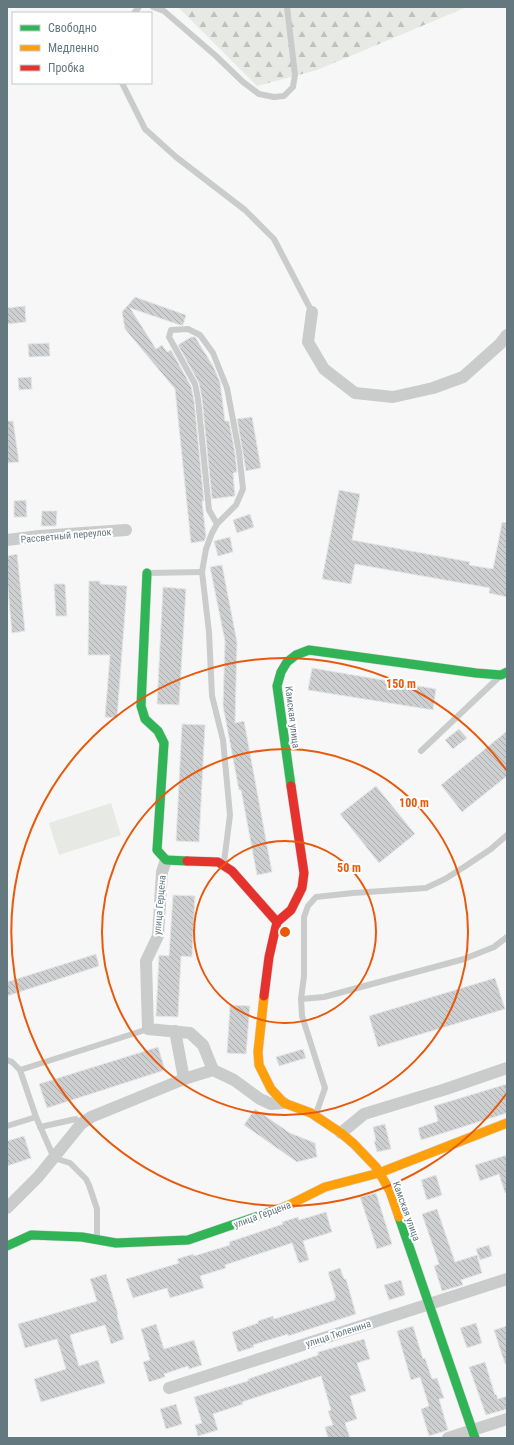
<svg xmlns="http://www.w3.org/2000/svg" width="514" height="1445" viewBox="0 0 514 1445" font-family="'Roboto Condensed',sans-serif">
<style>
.forest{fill:url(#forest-firs)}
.garden{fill:#e6e9e4}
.building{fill:url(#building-back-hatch);stroke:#e6e6e6}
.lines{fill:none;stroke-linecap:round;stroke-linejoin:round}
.fast-casing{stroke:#d3d4d5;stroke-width:10}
.slow-casing{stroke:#d3d4d5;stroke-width:10}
.jam-casing{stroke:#d3d4d5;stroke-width:10}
.lane{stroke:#cacccc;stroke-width:6}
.street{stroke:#cacccc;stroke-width:12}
.fast{stroke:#30b455;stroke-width:9}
.slow{stroke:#ff9f0a;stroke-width:9}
.jam{stroke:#e5322d;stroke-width:9}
.ring{fill:none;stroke:#e8590c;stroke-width:2}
.labels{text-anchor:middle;stroke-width:4;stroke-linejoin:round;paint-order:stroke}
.street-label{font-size:10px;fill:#647880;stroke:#fff}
.centre{fill:#e8590c;stroke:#fff;stroke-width:2}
.ring-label{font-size:12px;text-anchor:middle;font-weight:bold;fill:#e8590c;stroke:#fff;stroke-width:4;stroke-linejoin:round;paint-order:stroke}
</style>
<defs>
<pattern id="forest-firs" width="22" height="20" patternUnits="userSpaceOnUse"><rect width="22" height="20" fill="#e6e9e4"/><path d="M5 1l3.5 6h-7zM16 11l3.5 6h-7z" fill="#bec2be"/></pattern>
<pattern id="building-back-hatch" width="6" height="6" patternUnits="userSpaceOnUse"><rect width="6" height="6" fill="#cdcfd0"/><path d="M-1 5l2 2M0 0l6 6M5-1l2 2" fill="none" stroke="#aaadae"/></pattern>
</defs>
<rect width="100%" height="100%" fill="#f7f7f7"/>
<!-- forest -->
<path class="forest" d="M178,7h289l-150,63 -60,16z"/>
<!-- garden -->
<path class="garden" d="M111,803l10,32 -62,20 -10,-32z"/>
<!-- building -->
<g class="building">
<path d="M135,297l51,18 -3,10h-3l-50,-17 26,41 6,-4 5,7 4,-2 20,36 3,14 10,101h-2l4,36 -2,4 -13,2 -16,-154 -50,-60 -3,-17z"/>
<path d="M25,306l1,16 -19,2v-16z"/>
<path d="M191,337h4l18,29 7,16 5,39h4l6,32 2,19 -4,1 2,23 -23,3 -10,-100 -3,-16 -21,-38z"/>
<path d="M49,343l1,13 -21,1 -1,-13z"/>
<path d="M31,377l1,12 -13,1 -1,-12z"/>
<path d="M252,417l9,51 -15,3 -9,-52z"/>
<path d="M7,421h6l6,41 -12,1z"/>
<path d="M339,490l21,4 -8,46 118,22 -1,3 24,4 9,-47 5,1v74l-18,-4 1,-5 -135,-24 -4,20 -29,-5z"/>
<path d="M26,500l1,17h-13v-16z"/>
<path d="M42,511h15l-1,15h-15z"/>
<path d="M250,514l4,13 -17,6 -4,-13z"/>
<path d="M230,537l3,15 -15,4 -4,-15z"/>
<path d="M17,554l8,77 -13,2 -5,-55v-22z"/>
<path d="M222,565l15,77 -2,81 9,-2 28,151 -15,3 -16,-85h-2l-16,-84 2,-65 -15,-74z"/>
<path d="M89,581h11v3l27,2 -10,132 -12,-1 5,-62h-22z"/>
<path d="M54,584h11l2,32h-11z"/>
<path d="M163,587l23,2 -7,116 -22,-1z"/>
<path d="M312,668l124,21 -3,21 -125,-20z"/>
<path d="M182,724l23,1 -6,117 -23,-1z"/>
<path d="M459,729l8,9 -14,11 -8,-9z"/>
<path d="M507,731v45l-45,36 -21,-27z"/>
<path d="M376,786l39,48 -36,29 -39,-49z"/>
<path d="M173,895l22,1 -3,61 -11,-1 -3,61 -22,-1 3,-61 10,1z"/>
<path d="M96,954l3,12 -92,30v-14z"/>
<path d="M495,978l10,31 -127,38 -9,-31z"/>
<path d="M230,1005l20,1 -4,48 -19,-1z"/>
<path d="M158,1047l7,23 -118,38 -8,-24z"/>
<path d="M303,1049l3,9 -27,8 -3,-9z"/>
<path d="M507,1084v29l-86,27 -3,-12 20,-7 -4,-15z"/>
<path d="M255,1109l35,24 25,10 2,14 -20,5 -53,-37z"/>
<path d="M385,1124l6,25 -14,3 -3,-11h2l-3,-14z"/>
<path d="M24,1136l7,22 -24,8v-25z"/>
<path d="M507,1155v37l-2,1 -6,-19 -19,7 -5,-16z"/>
<path d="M436,1175l6,20 -15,5 -6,-20z"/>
<path d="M376,1193l16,51 -15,5 -17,-52z"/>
<path d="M437,1209l18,53 22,-7 5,18 -21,7 2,5 -21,6 -8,-25 5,-2 -17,-50z"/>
<path d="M326,1212l6,20 -29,9 6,19 -10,3 -7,-20 -67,22 1,3 -26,8 4,12 -34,10 -3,-10 -34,10 -7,-19 53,-16 -2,-4 16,-5 1,2 36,-11 -1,-3 54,-18 -1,-2 16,-5 1,3z"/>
<path d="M489,1245l3,11 -12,4 -4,-11z"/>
<path d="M340,1268l4,11h2l10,35 -68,22v-2l-35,11 1,2 -16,5 -6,-20 26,-9v-2l15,-5 1,3 61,-19 -1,-2h2l-8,-26z"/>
<path d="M106,1274l12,40 -1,1 7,24 -13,5 -6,-19 -35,10 9,31 19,-6 7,23 -64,19 -7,-23 32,-10 -9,-30 -32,9 -7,-24 79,-23 -7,-22z"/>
<path d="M401,1280l4,15 -16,5 -5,-15z"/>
<path d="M476,1323l6,20 -15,5 -7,-20z"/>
<path d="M156,1324l8,25 30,-9 8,25 -13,4 -1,-3 -24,8 1,3 -16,5 -6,-20 7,-2 -9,-31z"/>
<path d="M413,1326l10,33 2,-1 7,21 5,-1 7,20 -5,1 9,31 -19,6 -8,-27 8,-3 -9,-29 -9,3 -14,-49z"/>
<path d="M507,1326v37l-2,1 -11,-34z"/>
<path d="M364,1339l6,20 -13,4 9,28 -16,5 7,23 -12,4 5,15h-22l-3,-11 8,-2 -5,-14 3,-1 -10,-34 -79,26 1,2 -30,10 5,16 -20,6 -3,-11 7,-2 -8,-26 54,-16v-2l70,-24v-3z"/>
<path d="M485,1362l10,33 1,-1 2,5 9,-3v13l-21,6 -17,-48z"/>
<path d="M176,1404l6,20 -16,5 -6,-20z"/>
</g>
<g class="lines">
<!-- fast casing -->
<g class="fast-casing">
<g id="fast">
<path d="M147,573l-6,133 4,13 13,12 6,12 -7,107 9,10 21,1"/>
<path d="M291,786l-14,-100 4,-14 6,-10 9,-7 13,-5 167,23 25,2 6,-3"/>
<path d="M399,1217l76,221"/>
<path d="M7,1246l24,-11 51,2 34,6 72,-3 91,-31"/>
</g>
</g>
<!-- slow casing -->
<g class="slow-casing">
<g id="slow">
<path d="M264,996l-6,56 1,13 12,24 13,14 27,10 30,20 13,11 22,23 14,24 9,26"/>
<path d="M279,1209l10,-4 36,-18 54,-14 128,-50"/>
</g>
</g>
<!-- jam casing -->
<g class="jam-casing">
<g id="jam">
<path d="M187,861l31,1 14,9 45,51"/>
<path d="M264,996l5,-39 8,-35 14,-12 11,-22 2,-15 -13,-87"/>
</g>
</g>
<!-- lane -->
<g class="lane">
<path d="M153,7l11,4 52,45 27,26 16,12 15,3 10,-1 9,-9 2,-12 -8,-68"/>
<path d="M134,13l5,-6"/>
<path d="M122,83l23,46 31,28 69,53 29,29 38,73"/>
<path d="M217,524l-8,-14 -11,-111 -3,-15 -26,-47 2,-7 17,-1 12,6 13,18 14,35 12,64 4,37 -7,16 -19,19 -5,9 -6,16 -4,23 7,60 3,64 11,44 7,75 -6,47"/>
<path d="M148,573l54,-1"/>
<path d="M421,751l76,-72"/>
<path d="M301,999l23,-2 140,-38 30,-12 13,-10"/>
<path d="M7,1060l5,2 8,8 16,47 18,41 16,5 16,16 3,6 8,24v28"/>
<path d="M20,1070l128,-41"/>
<path d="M316,1114l9,-26 -23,-72 -1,-17 3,-23v-59l4,-11 8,-9 37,-4 73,-5 19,-9 19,-12 27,-18 16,-14"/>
<path d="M7,1126l29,-9"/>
<path d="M40,1127l36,-8 5,5"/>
</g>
<!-- street -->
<g class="street">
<path d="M312,312l-4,30 16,27 31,24 38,4 40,-9 30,-11 37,-33 7,-9"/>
<path d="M7,540l32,-4 87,-6"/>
<path d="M166,860l-4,12 -4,64 -12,25 2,68 42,4 13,12 10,25"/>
<path d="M175,1031l9,48"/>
<path d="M341,1133l23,-19 82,-25 61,-21"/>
<path d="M7,1208l31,-31 43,-53 10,-7 93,-38 29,-9 21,10 26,19 11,5 13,-1"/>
<path d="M169,1388l338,-109"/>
<path d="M448,1438l59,-19"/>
</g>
<!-- fast -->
<use href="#fast" class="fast"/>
<!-- slow -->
<use href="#slow" class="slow"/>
<!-- jam -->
<use href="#jam" class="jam"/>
</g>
<!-- distance rings -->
<g class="ring">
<circle cx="285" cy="932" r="91"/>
<circle cx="285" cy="932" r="183"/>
<path d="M507 1093A274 274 0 1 1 507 771"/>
</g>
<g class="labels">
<!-- street labels -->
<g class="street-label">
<text transform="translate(66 535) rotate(-5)" y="4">Рассветный переулок</text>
<text transform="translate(293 717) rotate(83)" y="4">Камская улица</text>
<text transform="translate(159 905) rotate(-85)" y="4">улица Герцена</text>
<text transform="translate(407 1211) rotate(70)" y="4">Камская улица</text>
<text transform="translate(262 1214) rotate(-20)" y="4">улица Герцена</text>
<text transform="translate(338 1333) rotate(-18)" y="4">улица Тюленина</text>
</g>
</g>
<circle cx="285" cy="932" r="6" class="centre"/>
<g class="ring-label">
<text x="401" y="688">150 m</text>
<text x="414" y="807">100 m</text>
<text x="349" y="872">50 m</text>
</g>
<!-- border -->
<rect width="514" height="1445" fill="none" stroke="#647880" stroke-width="16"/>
<!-- legend -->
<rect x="12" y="12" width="140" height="72" fill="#ffffff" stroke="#c1c9cc"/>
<rect x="20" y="25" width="20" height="6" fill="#30b455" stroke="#c1c9cc"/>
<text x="48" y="32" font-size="12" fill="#647880">Свободно</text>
<rect x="20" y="45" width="20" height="6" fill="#ff9f0a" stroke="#c1c9cc"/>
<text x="48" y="52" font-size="12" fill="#647880">Медленно</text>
<rect x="20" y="65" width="20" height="6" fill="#e5322d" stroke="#c1c9cc"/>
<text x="48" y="72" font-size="12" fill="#647880">Пробка</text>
</svg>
